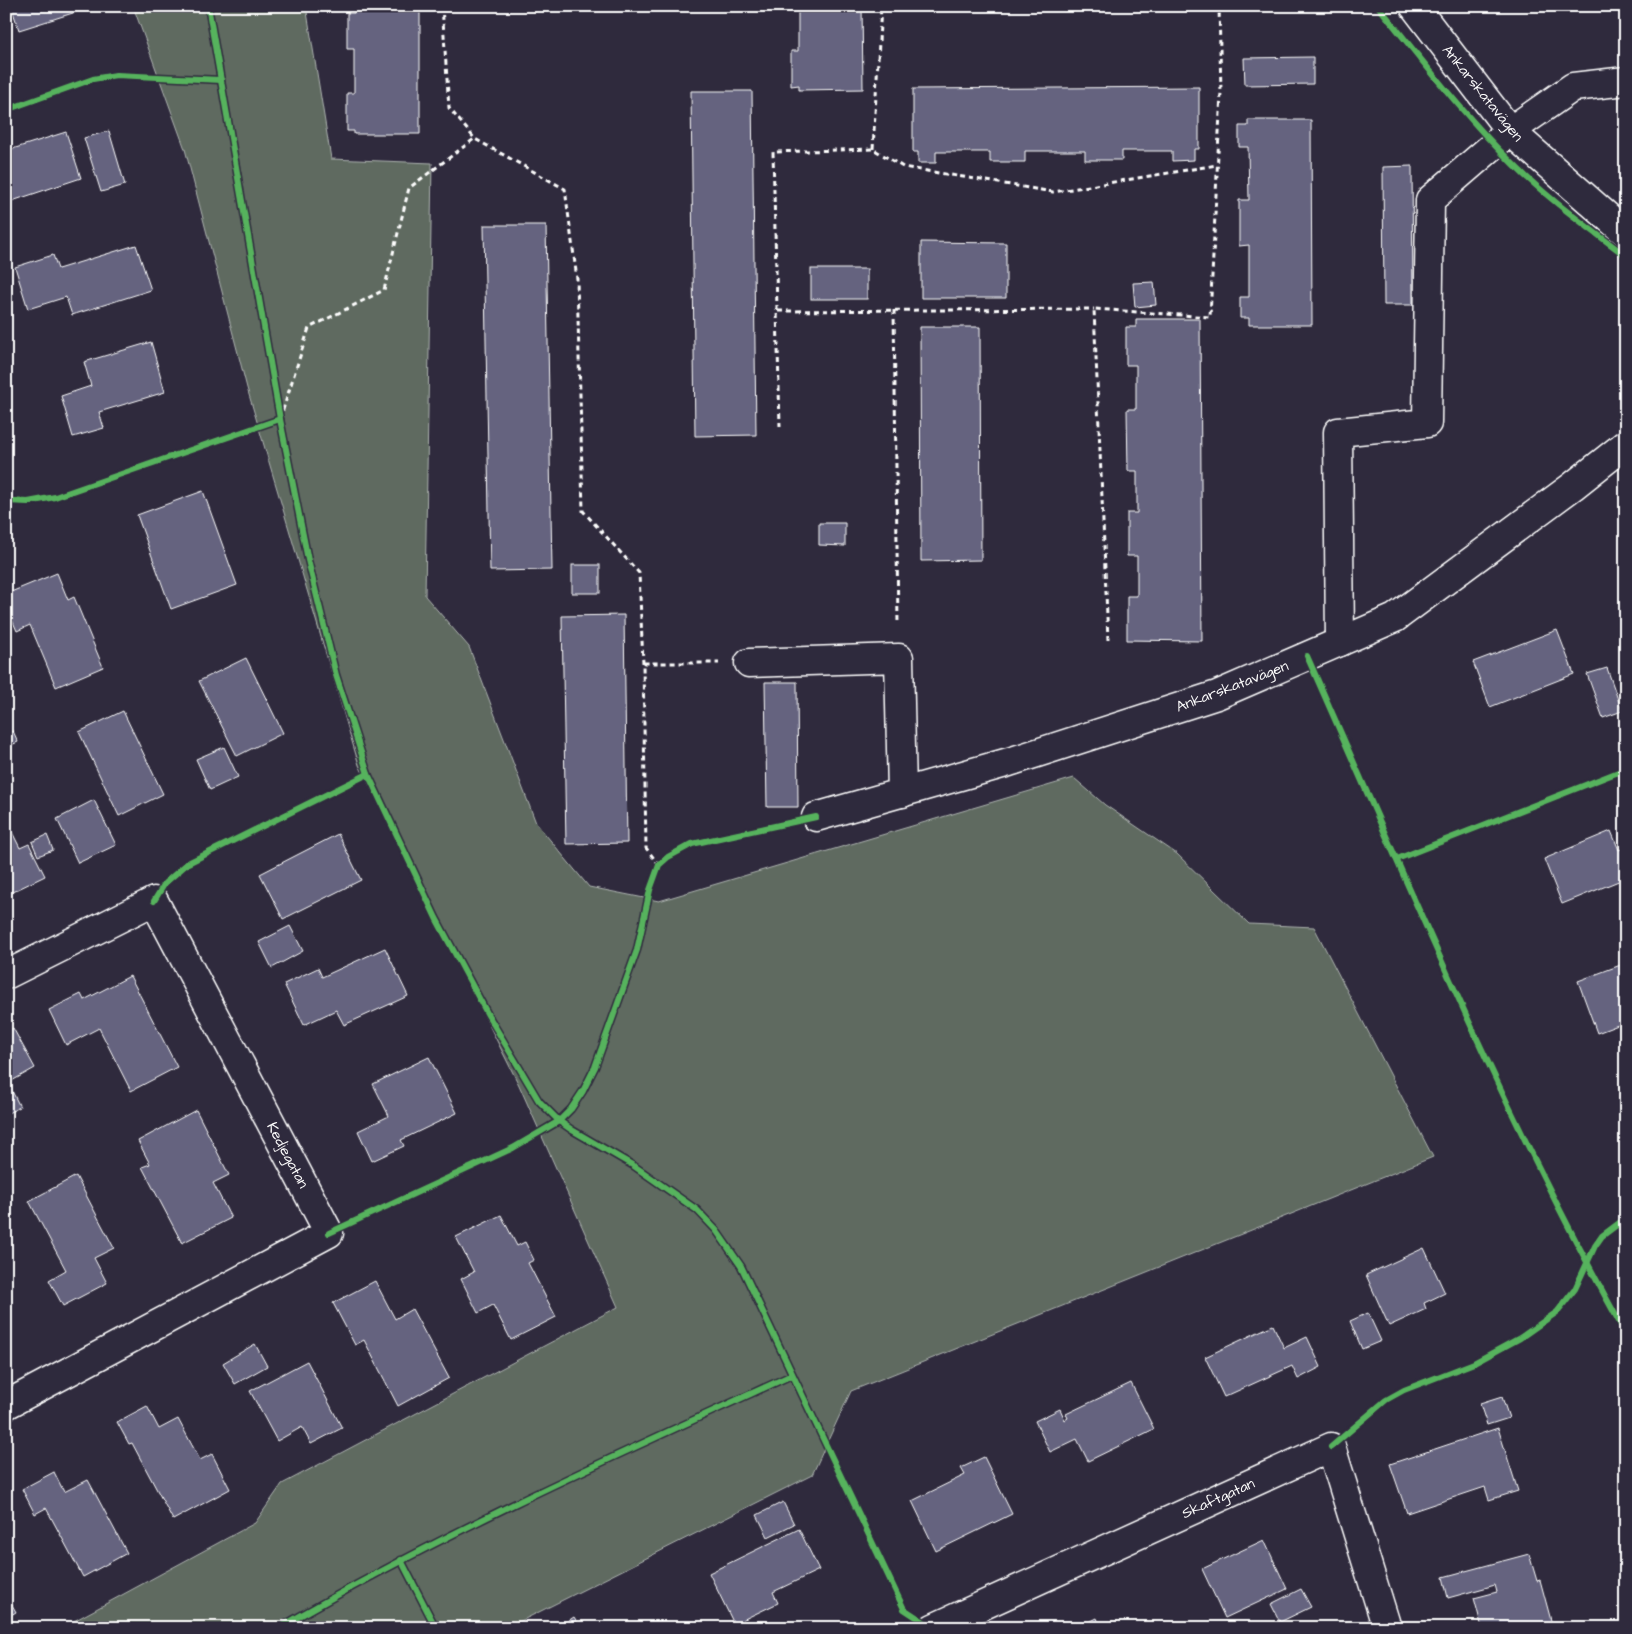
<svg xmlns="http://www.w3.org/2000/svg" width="1632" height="1634" viewBox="0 0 1632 1634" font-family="'Architects Daughter',sans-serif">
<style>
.green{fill:#5e6a60;stroke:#aeb4b0}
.building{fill:#65647f;stroke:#fff}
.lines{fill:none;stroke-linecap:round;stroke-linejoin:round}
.minor-casing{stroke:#fff;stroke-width:31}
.path{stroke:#fff;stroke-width:3;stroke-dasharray:5 4;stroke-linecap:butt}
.minor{stroke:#2f2a3d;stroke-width:28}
.cycleway-casing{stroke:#2f2a3d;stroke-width:9}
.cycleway{stroke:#56b35d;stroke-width:6}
.labels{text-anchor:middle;stroke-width:4;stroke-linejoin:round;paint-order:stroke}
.street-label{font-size:15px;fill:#fff;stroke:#2f2a3d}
</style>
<rect width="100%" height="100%" fill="#2f2a3d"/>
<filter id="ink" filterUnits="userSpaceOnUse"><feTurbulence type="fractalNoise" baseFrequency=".02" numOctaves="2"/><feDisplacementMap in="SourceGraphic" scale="10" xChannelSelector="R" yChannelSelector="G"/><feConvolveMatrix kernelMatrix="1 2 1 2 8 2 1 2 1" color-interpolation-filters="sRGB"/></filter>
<g filter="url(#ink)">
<!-- green -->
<path class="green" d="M133,6h173l25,153 101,4 -7,433 44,51 67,176 53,64 70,14 415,-123 31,27 72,49 72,70 65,3 119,230 -582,234 -39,84 -305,153h-446l194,-105 27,-39 336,-177 -99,-222 -160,-320 -112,-377 -62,-239z"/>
<!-- building -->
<g class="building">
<path d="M11,6h63l2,6 -57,18z"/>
<path d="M354,6h66v128h-66v-3h-7v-38h7v-44h-7v-36h7z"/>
<path d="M789,6h73l1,83 -64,1v-5l-8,1v-35h7v-43h-9z"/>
<path d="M1313,57v27l-68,1 -1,-27z"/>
<path d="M1199,87v62h-5v11l-22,1v-10h-50v9h-37v-9h-60v11h-35v-10h-54v11h-18v-11h-5v-63z"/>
<path d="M691,91h61l4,344 -61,1z"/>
<path d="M1248,120h63l1,205h-63v-7h-9v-21h9v-52l-10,1v-46h10l-1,-53h-9v-21h9z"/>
<path d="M109,131l16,54 -24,7 -17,-54z"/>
<path d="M66,132l15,46 -75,25v-52z"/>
<path d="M1412,166l1,139h-29l-1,-138z"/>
<path d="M484,225h62l6,345 -62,1z"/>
<path d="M921,242l85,1v55h-85z"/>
<path d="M136,245l15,45 -79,25 -6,-18 -38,12 -13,-42 38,-12 5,14z"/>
<rect x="811" y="269" width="56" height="30"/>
<path d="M1154,282l2,23 -21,2 -2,-24z"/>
<path d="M1136,319h64l2,322 -75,-1v-44h10v-40h-10v-43h10v-42h-9l-1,-62h9v-44h-10v-38h10z"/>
<path d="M920,327h60l1,233 -60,1z"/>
<path d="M151,342l14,50 -66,20 5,16 -31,9 -12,-41 30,-10 -7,-24z"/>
<path d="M203,491l34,94 -66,24 -34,-94z"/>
<path d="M819,523h26v23l-26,-1z"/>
<rect x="572" y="565" width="28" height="28"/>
<path d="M57,573l11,27 6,-3 29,70 -47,20 -26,-62 -13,6 -11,-25v-12z"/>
<path d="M624,615l3,228 -61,1 -4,-228z"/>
<path d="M1557,630l17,44 -84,33 -17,-45z"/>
<path d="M246,658l37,75 -46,23 -38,-75z"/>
<path d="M1607,668l15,43 -19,7 -16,-44z"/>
<path d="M765,682h32l1,125h-31z"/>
<path d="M123,711l40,83 -44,22 -40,-84z"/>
<path d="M13,731l5,11 -9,4 -3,-13z"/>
<path d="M224,747l14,30 -28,13 -14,-31z"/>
<path d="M94,800l22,45 -38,18 -21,-44z"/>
<path d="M6,820l14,28 9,-4 16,32 -39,19z"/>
<path d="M1611,831l8,19 7,-3v31l-64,26 -18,-45z"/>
<path d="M338,834l23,46 -78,39 -23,-45z"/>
<path d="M47,835l6,15 -15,6 -6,-14z"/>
<path d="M290,926l13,25 -31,17 -13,-26z"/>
<path d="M385,948l23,48 -64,29 -8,-15 -32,15 -20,-41 34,-16 4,9z"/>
<path d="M1626,963v59l-29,11 -19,-52z"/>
<path d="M130,976l47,91 -46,24 -32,-63 -33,17 -17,-35 32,-16 3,6z"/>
<path d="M13,1028l22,40 -27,15 12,24 -14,7v-82z"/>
<path d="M429,1057l28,56 -56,27 3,6 -32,15 -14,-30 31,-15 -16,-32z"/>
<path d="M1626,1085v20l-7,-18z"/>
<path d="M196,1110l33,65 -16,8 18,35 -49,25 -40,-76 8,-3 -12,-23z"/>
<path d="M76,1176l38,72 -20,10 13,25 -44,23 -14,-26 17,-10 -37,-69z"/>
<path d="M501,1215l16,31 8,-4 9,18 -6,3 28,54 -45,23 -18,-35 -15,8 -17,-34 13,-7 -18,-35z"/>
<path d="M1424,1248l21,45 -21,10 2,6 -37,17 -23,-51z"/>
<path d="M375,1281l20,38 17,-10 37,69 -51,28 -34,-66 -9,5 -22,-42z"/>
<path d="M1368,1313l13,28 -19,8 -12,-28z"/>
<path d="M1273,1325l11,23 23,-11 14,30 -23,12 -6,-13 -68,31 -19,-40z"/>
<path d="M255,1344l12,22 -32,18 -12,-21z"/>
<path d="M307,1361l35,67 -31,16 -9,-17 -25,14 -27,-50z"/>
<path d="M1131,1383l23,46 -66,32 -11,-22 -27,13 -15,-31 25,-12 5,11 3,-2 -2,-4z"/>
<path d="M1502,1397l7,21 -22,7 -7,-21z"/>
<path d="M147,1406l12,23 19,-10 22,41 12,-6 18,35 -57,31 -41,-77 -3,1 -12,-22z"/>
<path d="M1498,1428l20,63 -29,9 -4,-13 -78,26 -17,-49z"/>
<path d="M984,1457l28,57 -76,37 -24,-50 53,-26 -4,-7z"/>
<path d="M54,1472l10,20 24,-12 39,73 -44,24 -37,-69 -11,6 -13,-25z"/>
<path d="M783,1502l11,22 -26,13 -11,-22z"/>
<path d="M799,1529l20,41 -46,22 5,11 -44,21 -25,-51z"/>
<path d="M1264,1540l23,49 -62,29 -23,-49z"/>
<path d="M1529,1554l8,27 3,-1 13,48h-71l-8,-30 23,-6 -2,-7 -47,13 -5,-21z"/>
<path d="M1301,1589l10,18 -31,15 -9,-18z"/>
<path d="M6,1594l10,18 -10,6z"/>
<path d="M574,1617l7,11h-24z"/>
<path d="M1097,1618l4,10h-24z"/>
</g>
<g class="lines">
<!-- minor casing -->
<g class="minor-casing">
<g id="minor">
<path d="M1414,6l96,125 116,102"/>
<path d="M1340,642l-2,-210 89,-9 3,-223 80,-69 63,-44 53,-6"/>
<path d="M749,663l150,-5 3,135"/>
<path d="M816,817l193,-55 208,-67 178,-77 178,-132 53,-42"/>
<path d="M6,975l148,-74 175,332 -323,172"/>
<path d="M933,1628l398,-181 56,181"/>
</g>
</g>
<!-- path -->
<g class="path">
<path d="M442,6l7,102 26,31 90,50 12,90 6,232 56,62 4,90"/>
<path d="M873,149l8,-143"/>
<path d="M894,310l4,315"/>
<path d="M778,311l316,-2"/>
<path d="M280,419l29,-91 75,-38 25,-102 65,-49"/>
<path d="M780,427l-7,-275 100,-3 30,18 150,25 164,-27"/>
<path d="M1108,640l-14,-331 116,8 11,-225 -2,-86"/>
<path d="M659,865l-13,-17 -3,-185h76"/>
</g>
<!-- minor -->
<use href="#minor" class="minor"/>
<!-- cycleway casing -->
<g class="cycleway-casing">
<g id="cycleway">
<path d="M208,6l72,413 28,141 28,115 32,99 68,144 52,97 51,86 20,20 13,9 62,36 63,44 19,20 25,36 163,343 29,19"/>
<path d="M1378,6c44,54 86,110 136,159 34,34 74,62 112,91"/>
<path d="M6,110l87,-31 23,-4 105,5"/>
<path d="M6,501l22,1 27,-5 225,-78"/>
<path d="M1307,656c101,228 197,460 319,678"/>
<path d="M1397,859l229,-90"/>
<path d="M154,901l11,-18 23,-20 180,-89"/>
<path d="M329,1233l184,-85 46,-27 12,-12 12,-18 12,-24 42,-117 13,-60 9,-25 9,-8 24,-13 124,-27"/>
<path d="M1331,1447l55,-47 18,-10 70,-27 46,-25 37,-26 18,-23 20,-43 7,-10 24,-18"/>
<path d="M401,1560l35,68"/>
<path d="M279,1628c165,-96 340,-174 513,-253"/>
</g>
</g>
<!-- cycleway -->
<use href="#cycleway" class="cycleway"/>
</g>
</g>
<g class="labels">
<!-- street labels -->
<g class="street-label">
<text transform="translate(1483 93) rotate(51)" y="5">Ankarskatavägen</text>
<text transform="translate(1232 686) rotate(-21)" y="5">Ankarskatavägen</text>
<text transform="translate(288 1155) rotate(62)" y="5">Kedjegatan</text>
<text transform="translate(1218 1498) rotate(-24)" y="5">Skaftgatan</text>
</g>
</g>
<!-- margin -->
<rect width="1632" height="1634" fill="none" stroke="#2f2a3d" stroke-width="25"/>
<rect x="12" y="12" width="1607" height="1609" fill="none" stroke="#fff" stroke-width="2" filter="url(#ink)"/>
</svg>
